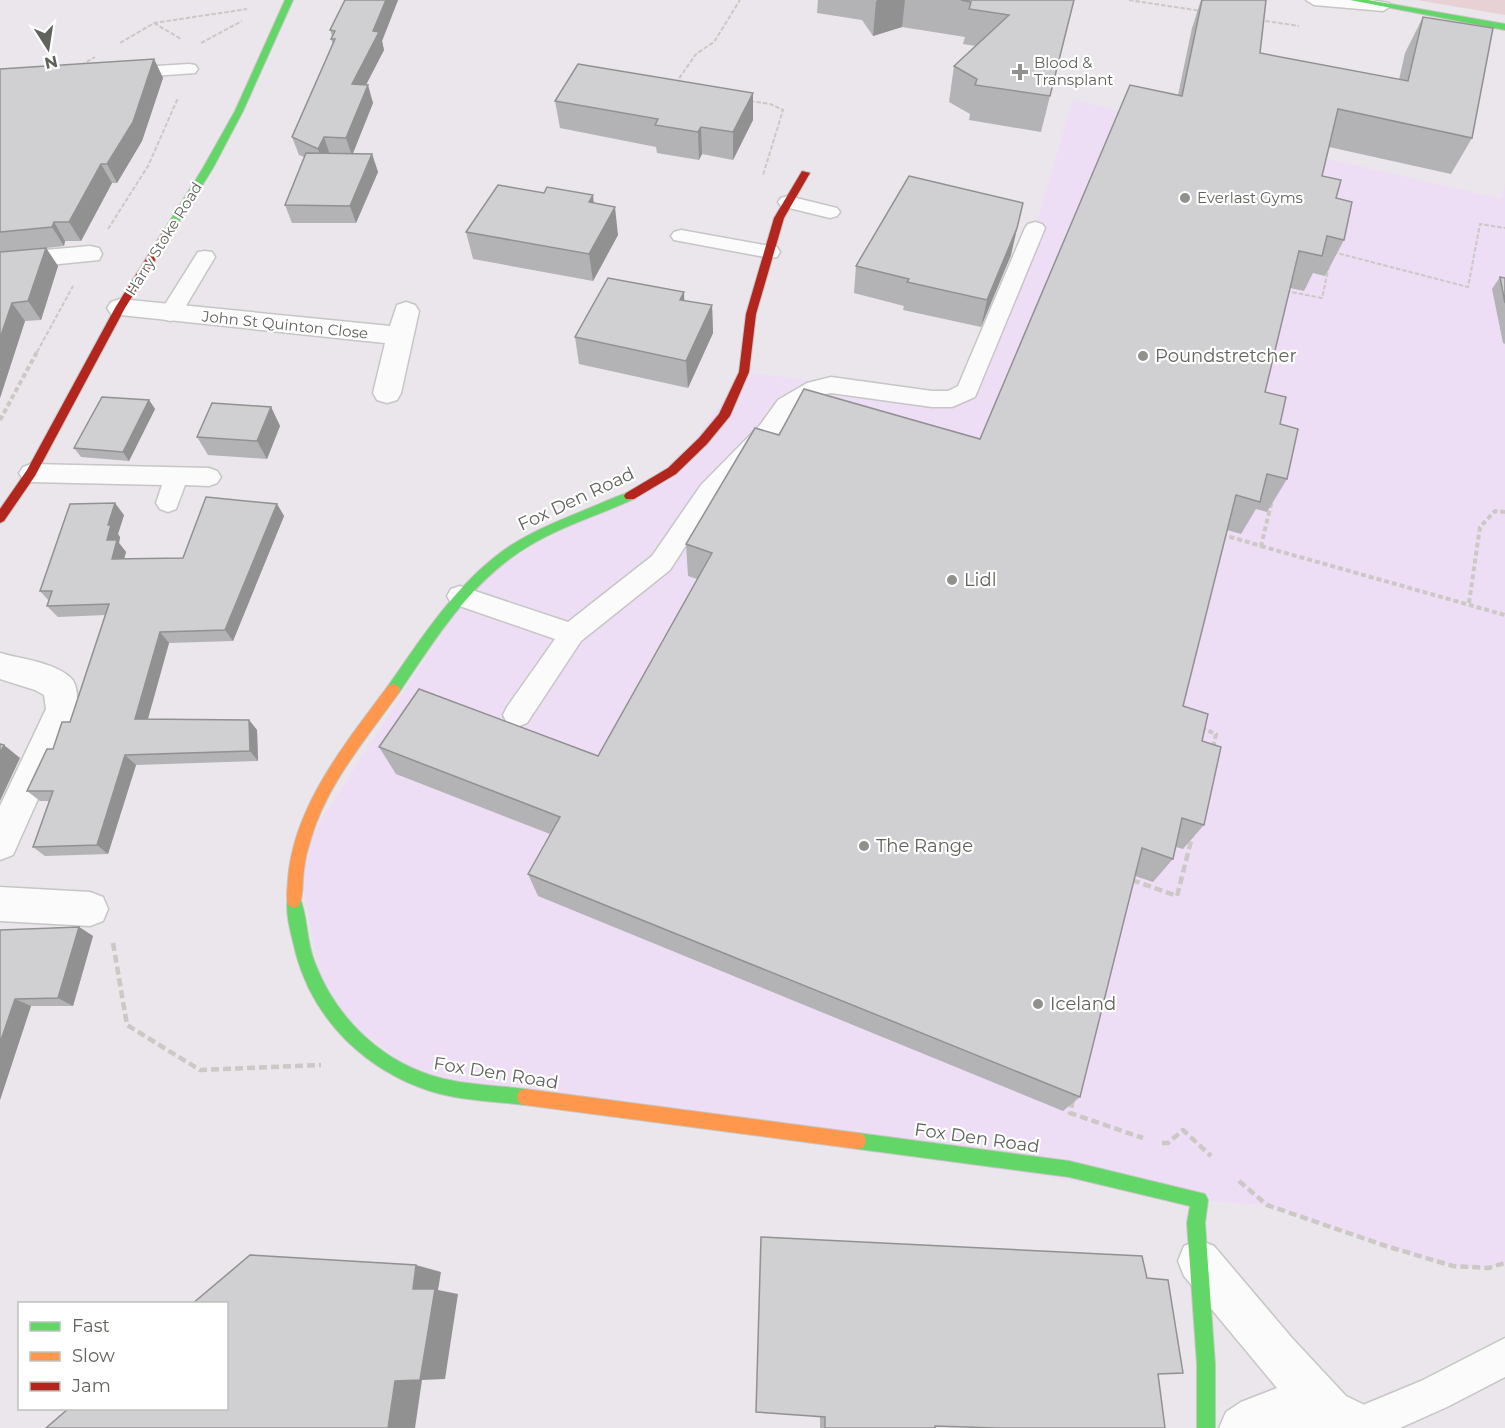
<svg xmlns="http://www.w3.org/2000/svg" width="1505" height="1428" viewBox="0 0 1505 1428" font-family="Montserrat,sans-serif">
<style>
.commercial{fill:#eedef5}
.green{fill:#e7d1d4}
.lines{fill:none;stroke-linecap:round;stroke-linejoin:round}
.lane-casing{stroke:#c6c6c5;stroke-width:3}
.street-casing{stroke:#c6c6c5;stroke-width:3}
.fast-casing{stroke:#c6c6c5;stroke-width:2}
.slow-casing{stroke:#c6c6c5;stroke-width:2}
.jam-casing{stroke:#c6c6c5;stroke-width:2}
.path-far2{stroke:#cbc8c5;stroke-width:2;stroke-dasharray:4.5 2;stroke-linecap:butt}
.path-far1{stroke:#cbc8c5;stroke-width:4;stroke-dasharray:5 3;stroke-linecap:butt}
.path{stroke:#cbc8c5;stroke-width:4.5;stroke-dasharray:8 4;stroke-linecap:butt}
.lane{fill:#fcfbfc;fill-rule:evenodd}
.street{fill:#fcfbfc;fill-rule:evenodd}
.fast{fill:#63d668;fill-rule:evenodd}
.slow{fill:#ff974d;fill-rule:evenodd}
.jam{fill:#b3261e;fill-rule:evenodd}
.wall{fill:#b3b2b4}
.shaded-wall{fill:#929192}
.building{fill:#d0cfd1;stroke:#929192;stroke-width:1.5}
.poi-dot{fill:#90918d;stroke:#fff;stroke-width:2}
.labels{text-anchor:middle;stroke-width:4.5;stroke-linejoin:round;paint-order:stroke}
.far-poi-label{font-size:15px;fill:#5f635b;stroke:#fff;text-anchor:start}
.far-street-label{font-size:15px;fill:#5f635b;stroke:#fff}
.poi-label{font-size:18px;fill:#5f635b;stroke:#fff;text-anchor:start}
.street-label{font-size:18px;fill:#5f635b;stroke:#fff}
</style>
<rect width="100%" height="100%" fill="#eae6eb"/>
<!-- commercial -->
<path class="commercial" d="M1073,100l429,99 3,-16v1080l-17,5 -35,-2 -67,-20 -119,-41 -68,-5 -770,-117 -104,-79 -28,-147 182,-281 193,-105 72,-99 208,27 83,-171z"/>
<!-- green -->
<path class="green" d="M1417,0h88v15z"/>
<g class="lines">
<!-- lane casing -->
<g class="lane-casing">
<g id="lane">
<path d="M1306,0h65l18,3 2,3 -8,5 -69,-6z"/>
<path d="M189,64l6,1 3,4 -3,4 -71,5 -6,-1 -3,-4 3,-4 6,-1z"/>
<path d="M788,196l49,12 3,4 -3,4 -7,2 -49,-12 -3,-4 3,-4z"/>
<path d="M1035,222l7,2 3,4 -70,169 -23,10h-20l-101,-14 -10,2 -27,17 -18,25 -59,60 -47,73 -89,71 -54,82 -10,4 -10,-4 -4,-8 4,-8 48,-68 -104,-36 -4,-7 4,-7 9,-3 108,36 84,-66 49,-71 59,-60 18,-25 29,-17 24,-6 101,14h16l10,-5 67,-158 3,-4z"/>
<path d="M681,230l89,16 7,1 3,5 -3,5 -7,1 -96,-18 -3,-4 3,-4z"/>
<path d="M205,251l7,1 3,5 -34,57 -4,5 -7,2 -7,-2 -4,-5 39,-62z"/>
<path d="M31,464l178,4 8,3 4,6 -4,6 -8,3 -24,-1 -9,24 -8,3 -8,-3 -4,-6 6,-18 -131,-3 -8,-3 -4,-6 4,-6z"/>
<path d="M1505,1338v39l-58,30 -47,21h-59l-1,-3 6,-13 75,-31z"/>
</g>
</g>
<!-- street casing -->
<g class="street-casing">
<g id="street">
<path d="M90,246l9,2 3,6 -3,6 -99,10v-16z"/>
<path d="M120,299l270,27 7,-21 9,-3 9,3 4,6 -18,82 -4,7 -10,3 -10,-3 -4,-7 12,-50 -274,-29 -4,-6 4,-6z"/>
<path d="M0,653c21,6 54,9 71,25 7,7 6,21 7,31l-65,146 -13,5v-54l46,-97 -2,-14 -9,-5 -35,-11z"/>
<path d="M0,887l90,5 13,5 5,12 -5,12 -13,5 -90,-5z"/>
<path d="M1199,1240l15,6 78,92 54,58 33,16 7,16h-167l7,-16 15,-10 36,-14 -93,-112 -6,-15 6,-15z"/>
</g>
</g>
<!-- fast casing -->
<g class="fast-casing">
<g id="fast">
<path d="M285,0h8l-50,111 -30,57 -42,67 -5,3 -4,-1 -1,-2 42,-67 32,-57z"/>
<path d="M1350,0h18l137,24v6z"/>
<path d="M630,492l6,4 -2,3c-37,17 -79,29 -113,52 -54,35 -88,92 -123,143h-10l-2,-4 2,-4c31,-44 61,-91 102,-125 30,-26 66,-39 102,-54 12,-5 25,-11 38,-15z"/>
<path d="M294,894l5,2c9,19 7,46 16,67 20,52 61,94 115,112 30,10 64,10 95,14l6,2 2,6 -2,6 -6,2c-31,-4 -64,-4 -95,-14 -64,-21 -116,-70 -134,-137 -3,-14 -13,-45 -7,-58z"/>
<path d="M858,1133l211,28 136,33 3,6 -3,23 10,141v64h-18v-64l-10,-141 3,-17 -121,-29 -211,-28 -6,-2 -2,-6 2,-6z"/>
</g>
</g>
<!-- slow casing -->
<g class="slow-casing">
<g id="slow">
<path d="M393,684l5,2 2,4 -2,4c-33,46 -73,93 -88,148 -3,9 -5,18 -6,27 -2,12 0,26 -5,37l-5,2 -5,-2c-4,-8 -1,-18 -1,-27 6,-74 58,-136 100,-193z"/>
<path d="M525,1089l333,44 6,2 2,6 -2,6 -6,2 -333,-44 -6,-2 -2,-6 2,-6z"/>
</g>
</g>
<!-- jam casing -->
<g class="jam-casing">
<g id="jam">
<path d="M802,171l8,2 -26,45 -28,96 -7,58 -19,44 -23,28 -31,30 -42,25h-8l-2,-3 2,-3 42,-25 31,-30 20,-24 20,-42 7,-58 28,-96z"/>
<path d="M166,232l5,3 -46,73 -90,168 -31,45 -4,2v-14l27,-39 88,-162 47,-75z"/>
</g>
</g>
<!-- path-far2 -->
<g class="path-far2">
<path d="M1129,0l72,11"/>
<path d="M1259,20l40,6"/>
<path d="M154,23l27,16"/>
<path d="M120,43l34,-20 93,-14"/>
<path d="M201,43l41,-22"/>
<path d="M81,65l14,-8"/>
<path d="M680,84l-2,-4 18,-26 18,-12 26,-42"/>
<path d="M750,101l20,3 13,6 -20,65"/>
<path d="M108,229l40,-63 30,-68"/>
<path d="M1333,252l135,35 12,-63 25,4"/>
<path d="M1286,291l36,7 7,-32"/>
<path d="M37,352l36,-66"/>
</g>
<!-- path-far1 -->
<g class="path-far1">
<path d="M0,420l38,-70"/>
<path d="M1223,537l1,-2 37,11 11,-46"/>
<path d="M1261,546l244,69"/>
<path d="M1469,603l11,-76 15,-16 10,1"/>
<path d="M1201,728l15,6 -3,14"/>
</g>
<!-- path -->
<g class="path">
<path d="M1132,880l45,16 15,-59"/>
<path d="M113,943l14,82 73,45 121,-5"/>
<path d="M1073,1100l-3,13 73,25"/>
<path d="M1162,1143h6l15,-13 28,26"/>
<path d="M1239,1181l28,24 119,41 67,20 35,2 17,-5"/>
</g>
<!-- lane -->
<use href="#lane" class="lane"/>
<!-- street -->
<use href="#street" class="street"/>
<!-- fast -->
<use href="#fast" class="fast"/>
<!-- slow -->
<use href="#slow" class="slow"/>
<!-- jam -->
<use href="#jam" class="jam"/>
</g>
<!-- wall -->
<g class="wall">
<path d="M345,0h53l-16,41 2,9 -18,35 7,18 -21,51h20l6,18 -22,51h-64l-7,-18 19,-48 -5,-2 -7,-18 41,-93 -2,-5 1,-3 -2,-6z"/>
<path d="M818,0h256l-33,132 -72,-12 1,-6 -21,-12 5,-36 22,-20 -13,-2 2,-7 -63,-10 -29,9 -11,-16 -45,-7z"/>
<path d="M1201,0h65l-6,53 139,27 6,-27 18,-36 49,121 -21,36 -122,-27 -7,29 14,22 8,42 -19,36 -12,-3 -9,18 -14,-3 -25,104 15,32 7,55 -20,33 -11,-3 -15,25 -14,-4 -44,176 19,35 2,84 -21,24 -7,-2 -3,12 -20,23 -18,-6 -55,221 -17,14 -525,-215 -10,-22 22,-40 -154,-60 -17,-27 219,9 99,-177 -9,-3 -2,-32 93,-109 201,4 198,-344 14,-67z"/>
<path d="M154,59l9,19 -21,63 -25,42h-5l-31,58h-16l-1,5 -18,2 12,18 -17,54 -16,1 -25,77v-329z"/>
<path d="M753,93v27l-20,40 -31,-6 -3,6 -42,-7 -1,-6 -96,-19 -5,-27z"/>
<path d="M594,203l24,32 -25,46 -120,-22 -7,-27z"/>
<path d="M1011,255l-30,72 -78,-17 1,-4 -50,-13 2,-27z"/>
<path d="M1500,277l5,1v66l-2,-1 -11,-54z"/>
<path d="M684,292v9l28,4 1,28 -25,55 -109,-24 -4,-27z"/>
<path d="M149,400l6,9 -26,52 -48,-4 -7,-9z"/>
<path d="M271,407l9,19 -13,33 -59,-4 -11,-18z"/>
<path d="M277,504l7,12 -51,125 -64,2 -21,76 101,1 8,10 1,31 -122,4 -28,89 -63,2 -12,-9 16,-46h-9l-13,-10 43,-69 35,-107 -47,2 -11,-11 2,-5 -9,-10 84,-76 -6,19 2,3 -1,6 7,9 -2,7 59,-1z"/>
<path d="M79,927l14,9 -20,70h-42l-31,94v-170z"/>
<path d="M1158,1374l-223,52v2h-115v-11z"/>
</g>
<!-- shaded-wall -->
<g class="shaded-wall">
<path d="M386,0h12l-16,41 2,9 -27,52 -5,-18z"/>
<path d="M878,0h27l-3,27 -29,9 3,-35z"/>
<path d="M154,59l9,19 -21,63 -25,42 -10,-19z"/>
<path d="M368,85l5,18 -21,53 -6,-18z"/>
<path d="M753,93v27l-20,40v-28z"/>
<path d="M701,127l1,27 -3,6 -1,-28z"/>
<path d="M324,137l6,18 -6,12 -6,-18z"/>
<path d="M372,154l6,18 -22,51 -6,-17z"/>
<path d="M101,164l11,19 -31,58 -12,-19z"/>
<path d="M593,195l3,28 -7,-21z"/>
<path d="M1023,203l-12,52 -30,72 6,-27z"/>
<path d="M615,207l3,28 -25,46 -4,-27z"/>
<path d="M54,222l11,19 -1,5 -12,-19z"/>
<path d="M46,248l12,18 -17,54 -13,-19z"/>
<path d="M684,292l1,27 -5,-19z"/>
<path d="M12,303l13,18 -25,77v-60z"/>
<path d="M712,305l1,28 -25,55 -2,-27z"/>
<path d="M149,400l6,9 -26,52 -6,-9z"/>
<path d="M271,407l9,19 -13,33 -10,-18z"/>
<path d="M115,503l9,12 -6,19 2,3 -1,6 7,9 -5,19 -9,-12 -5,-19 1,-15z"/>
<path d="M277,504l7,12 -51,125 -8,-11z"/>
<path d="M160,632l9,11 -24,86 -10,-10z"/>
<path d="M249,720l8,10 1,31 -8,-10z"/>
<path d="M4,745l16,13 -20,43v-48z"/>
<path d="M125,755l11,10 -28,89 -11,-9z"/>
<path d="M79,927l14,9 -20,70 -15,-8z"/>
<path d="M15,999l16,7 -31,94v-57z"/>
<path d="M416,1265l25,7 -3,18 20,4 -13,85 -23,1 -7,48h-27l7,-47 18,-92z"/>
</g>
<!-- building -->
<g class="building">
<path d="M345,0h41l-13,31 6,1 -27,52 16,1 -22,53 -22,-1 -6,12 -26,-12 43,-98h-4l4,-8 -5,-1z"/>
<path d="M961,0h113l-24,96 -75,-11 2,-6 -23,-13 55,-51 -40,-6 2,-7z"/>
<path d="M1202,0h64l-6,53 148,28 15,-64 70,11 -21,110 -134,-29 -16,67 19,4 -5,18 16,4 -8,38 -17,-4 -5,20 -23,-5 -34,141 21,5 -6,27 18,5 -11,50 -20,-5 -7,28 -24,-7 -53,211 25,8 -6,27 19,6 -17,78 -22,-7 -9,41 -31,-11 -62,249 -552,-223 32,-57 -181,-70 40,-58 179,67 114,-203 -26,-9 69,-116 24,7 25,-46 176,50 150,-354 52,11z"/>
<path d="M154,59l-21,63 -26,42h-6l-32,58h-15l-2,5 -52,5v-163z"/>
<path d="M578,64l175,29 -20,39 -32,-5 -3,5 -43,-7 3,-6 -103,-18z"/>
<path d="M306,153l66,1 -22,52 -65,-1z"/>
<path d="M909,176l114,27 -6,25 -30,72 -80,-18 2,-3 -53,-13z"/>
<path d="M498,185l46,8 3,-6 46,8 -4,7 26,5 -26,47 -123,-22z"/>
<path d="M46,248l-18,53 -16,2 -12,35v-86z"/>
<path d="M1500,277l5,1v25z"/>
<path d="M608,278l76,14 -4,8 32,5 -26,56 -111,-24z"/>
<path d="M102,397l47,3 -26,52 -49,-4z"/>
<path d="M212,403l59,4 -14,34 -60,-4z"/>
<path d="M206,497l71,7 -52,126 -65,2 -25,87 114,1 1,31 -125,4 -28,90 -64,2 20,-56h-26l20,-42h6l9,-27h8l39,-118 -62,2 5,-15h-12l30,-87 45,-1 -7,22h3l-4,15h10l-5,19 71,-1z"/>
<path d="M0,744l4,1 -4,8z"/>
<path d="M79,927l-21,71 -43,1 -15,44v-113z"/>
<path d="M761,1237l381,19 5,22 21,2 15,93 -25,1 7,54h-169l-61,-2v2h-110v-11l-69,-5z"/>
<path d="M250,1255l166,10 -3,24h22l-15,91 -25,1 -7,47h-342l23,-20h157v-104h-34z"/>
</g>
<!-- markers -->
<g class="poi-dot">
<path d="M1017 63h6v6h6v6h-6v6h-6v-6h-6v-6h6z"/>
<circle cx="1185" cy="198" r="6"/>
<circle cx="1143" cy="356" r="6"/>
<circle cx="952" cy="580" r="6"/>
<circle cx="864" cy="846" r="6"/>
<circle cx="1038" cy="1004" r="6"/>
</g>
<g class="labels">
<!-- far-poi labels -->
<g class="far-poi-label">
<text x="1034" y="68">Blood &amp;<tspan x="1034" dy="17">Transplant</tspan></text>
<text x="1197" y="203">Everlast Gyms</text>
</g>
<!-- far-street labels -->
<g class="far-street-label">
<text transform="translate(164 239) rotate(-58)" y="5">Harry Stoke Road</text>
<text transform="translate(285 325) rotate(6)" y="5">John St Quinton Close</text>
</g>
<!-- poi labels -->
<g class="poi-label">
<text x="1155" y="362">Poundstretcher</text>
<text x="964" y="586">Lidl</text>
<text x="876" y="852">The Range</text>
<text x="1050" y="1010">Iceland</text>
</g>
<!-- street labels -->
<g class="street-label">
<text transform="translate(576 499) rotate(-25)" y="6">Fox Den Road</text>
<text transform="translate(496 1073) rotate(9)" y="6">Fox Den Road</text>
<text transform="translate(977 1138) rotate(8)" y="6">Fox Den Road</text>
</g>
</g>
<!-- legend -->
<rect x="18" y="1302" width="210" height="108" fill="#ffffff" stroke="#bfc1bd" stroke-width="1.5"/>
<rect x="30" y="1322" width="30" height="9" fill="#63d668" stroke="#bfc1bd" stroke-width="1.5"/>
<text x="72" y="1332" font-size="18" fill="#5f635b">Fast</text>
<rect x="30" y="1352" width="30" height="9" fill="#ff974d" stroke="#bfc1bd" stroke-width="1.5"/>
<text x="72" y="1362" font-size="18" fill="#5f635b">Slow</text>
<rect x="30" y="1382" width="30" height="9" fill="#b3261e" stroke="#bfc1bd" stroke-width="1.5"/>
<text x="72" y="1392" font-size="18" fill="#5f635b">Jam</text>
<!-- north arrow -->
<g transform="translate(48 48) rotate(168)" stroke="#ffffff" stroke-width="4.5" paint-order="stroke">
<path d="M0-4.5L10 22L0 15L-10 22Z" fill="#5f635b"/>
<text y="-9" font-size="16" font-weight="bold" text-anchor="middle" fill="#5f635b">N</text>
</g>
</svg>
